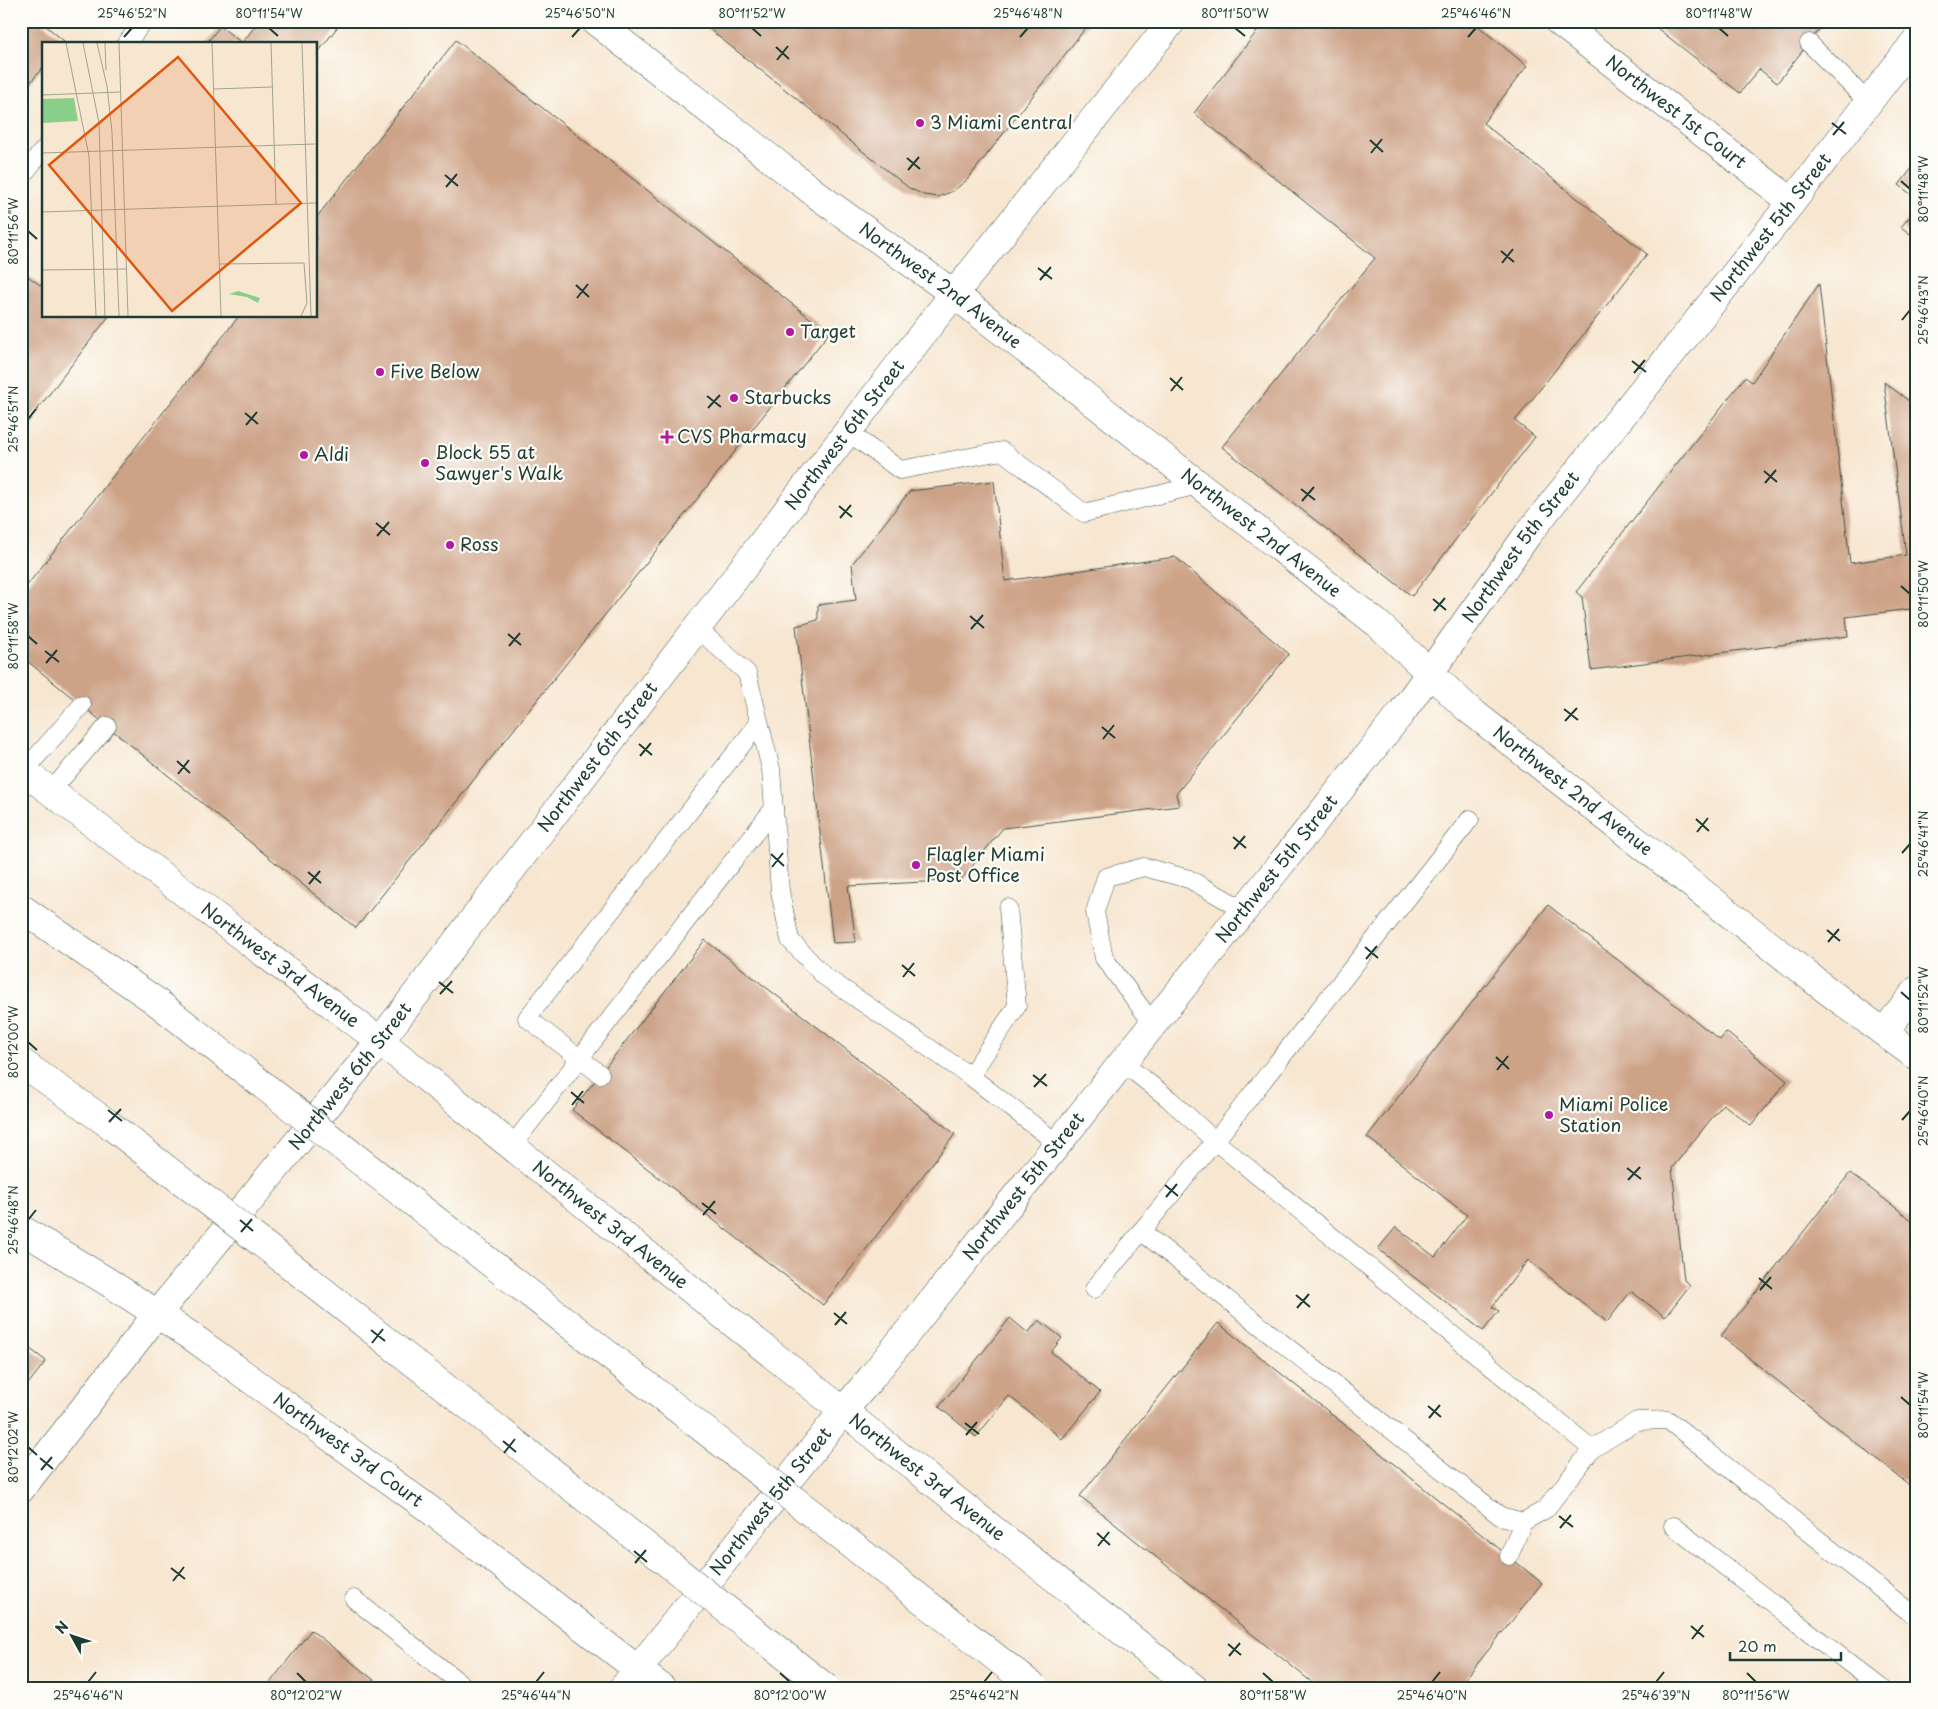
<svg xmlns="http://www.w3.org/2000/svg" width="1938" height="1709" viewBox="0 0 1938 1709" font-family="'Playpen Sans',sans-serif">
<style>
.building{fill:#cda388}
.lines{fill:none;stroke-linecap:round;stroke-linejoin:round}
.lane-casing{stroke:#3f564b;stroke-width:19}
.street-casing{stroke:#3f564b;stroke-width:29}
.secondary-casing{stroke:#3f564b;stroke-width:29}
.primary-casing{stroke:#3f564b;stroke-width:29}
.lane{stroke:#fff;stroke-width:18}
.street{stroke:#fff;stroke-width:28}
.secondary{stroke:#fff;stroke-width:28}
.primary{stroke:#fff;stroke-width:28}
.highway-bridge-casing{stroke:#3f564b;stroke-width:29;stroke-linecap:butt}
.highway-bridge{stroke:#fff;stroke-width:28}
.ticks{fill:none;stroke:#1f3d34;stroke-width:2}
.poi-dot{fill:#b5179e;stroke:#fdfcf7;stroke-width:2}
.labels{text-anchor:middle;stroke-width:4.5;stroke-linejoin:round;paint-order:stroke}
.street-label{font-size:18px;fill:#1f3d34;stroke:#fdfcf7}
.poi-label{font-size:18px;fill:#1f3d34;stroke:#fdfcf7;text-anchor:start}
.inset-road{fill:none;stroke:#a1a292;stroke-width:1}
.view{fill:#de580e;fill-opacity:0.15;stroke:#de580e;stroke-width:2.5}
.inset-edge{fill:none;stroke:#1f3d34;stroke-width:2.5}
.neatline{fill:none;stroke:#1f3d34;stroke-width:2}
.ticks-label{font-size:12px;text-anchor:middle;fill:#1f3d34}
</style>
<rect width="100%" height="100%" fill="#fdfcf7"/>
<filter id="ink" filterUnits="userSpaceOnUse"><feTurbulence type="fractalNoise" baseFrequency=".02" numOctaves="2"/><feDisplacementMap in="SourceGraphic" scale="10" xChannelSelector="R" yChannelSelector="G"/><feConvolveMatrix kernelMatrix="1 2 1 2 8 2 1 2 1" color-interpolation-filters="sRGB"/></filter>
<filter id="wash" filterUnits="userSpaceOnUse"><feTurbulence type="fractalNoise" baseFrequency=".0096" numOctaves="4" result="noise"/><feDisplacementMap in="SourceGraphic" scale="20" xChannelSelector="R" yChannelSelector="G"/><feGaussianBlur stdDeviation="1.12" result="paint"/><feColorMatrix in="noise" values="0 0 0 0 0 0 0 0 0 0 0 0 0 0 0 0 0 1.4 0 .05"/><feComposite in="paint" operator="in"/></filter>
<g filter="url(#wash)">
<rect width="100%" height="100%" fill="#f7e6d0"/>
<g id="blocks">
<!-- building -->
<g class="building">
<path d="M21,21h19l24,20 -2,3h-18v22l-23,28z"/>
<path d="M259,21h83l-26,34v-11h-110l14,-18 22,17z"/>
<path d="M699,21h392l-123,158 -15,12 -15,6 -14,-2 -15,-7z"/>
<path d="M1265,21h207l55,45 -44,57 164,131 -132,167 20,16 -123,159 -190,-149 153,-189 -181,-145z"/>
<path d="M1648,21h178l-49,62 -18,-14 -19,24z"/>
<path d="M456,40l373,293 -473,595 -335,-272v-63l218,-277h77v-98z"/>
<path d="M1917,162v37l-18,-14z"/>
<path d="M1917,208v31l-16,-12z"/>
<path d="M25,274l19,14v28h65l-88,115v-107l4,-4 -4,-3v-39z"/>
<path d="M1819,284l31,279 56,-8 -22,-173 33,25v241l-7,-39 -64,8 2,19 -257,34 -9,-73 -6,-5 169,-215 7,5z"/>
<path d="M994,481l11,100 170,-24 114,97 -113,140 3,12 -176,22 -42,52 -113,6 8,56 -23,1 -37,-317 22,-6v-15l38,-5 -4,-36 58,-73z"/>
<path d="M1548,905l172,135 6,-8 61,49 -36,45 -28,-22 -51,64 12,112 6,5 -25,32 -34,-26 -24,31 -79,-62 -36,47 7,4 -16,20 -105,-82 18,-22 39,30 32,-42 -100,-78z"/>
<path d="M705,940l250,194 -132,171 -251,-195z"/>
<path d="M1850,1173l67,51v267l-196,-155z"/>
<path d="M1010,1318l18,15 11,-13 23,18 -11,14 49,40 -38,47 -53,-43 -33,41 -37,-30z"/>
<path d="M1218,1323l324,260 -84,105h-139l-239,-192z"/>
<path d="M21,1342l25,19 -25,32z"/>
<path d="M311,1630l73,58h-118z"/>
</g>
</g>
</g>
<g filter="url(#ink)">
<use href="#blocks" fill-opacity="0" stroke="#3f564b" stroke-width="1"/>
<g class="lines">
<!-- lane casing -->
<g class="lane-casing">
<g id="lane">
<path d="M1809,43l60,60"/>
<path d="M126,44l18,-23"/>
<path d="M21,177l23,-28"/>
<path d="M848,432l52,38 102,-19 82,62 114,-28"/>
<path d="M697,628l50,45 24,96 9,122 10,49 34,36 146,100 47,-70 -9,-98"/>
<path d="M24,771l58,-66"/>
<path d="M51,791l56,-65"/>
<path d="M1153,1024l-49,-66 -9,-46 11,-35 38,-10 45,12 55,31"/>
<path d="M1123,1063l46,36 46,42 377,308 -46,60 -23,13 -23,-6 -359,-285"/>
<path d="M600,1074l-73,-56 232,-295"/>
<path d="M970,1076l88,68"/>
<path d="M511,1147l263,-339"/>
<path d="M1094,1289l121,-148 255,-322"/>
<path d="M1592,1449l45,-28 31,-1 249,198"/>
<path d="M1673,1526l208,162"/>
<path d="M1509,1556l14,-34"/>
<path d="M354,1599l111,88 -1,1"/>
</g>
</g>
<!-- street casing -->
<g class="street-casing">
<g id="street">
<path id="s1" d="M1558,21l234,181"/>
<path d="M1884,1032l33,-42"/>
</g>
</g>
<!-- secondary casing -->
<g class="secondary-casing">
<g id="secondary">
<path id="s2" d="M595,21l226,177 133,96 424,330 89,84 361,283 89,66"/>
</g>
</g>
<!-- primary casing -->
<g class="primary-casing">
<g id="primary">
<path id="s3" d="M21,769l359,272 463,370 351,277"/>
<path id="s4" d="M21,1229l87,53 83,54 234,170 237,182"/>
<path id="s5" d="M21,1489l136,-175 223,-273 551,-718 241,-302"/>
<path id="s6" d="M623,1688l220,-277 28,-33 531,-666 126,-178 264,-332 125,-163"/>
</g>
</g>
<!-- lane -->
<use href="#lane" class="lane"/>
<!-- street -->
<use href="#street" class="street"/>
<!-- secondary -->
<use href="#secondary" class="secondary"/>
<!-- primary -->
<use href="#primary" class="primary"/>
<!-- highway-bridge casing -->
<g class="highway-bridge-casing">
<g id="highway-bridge">
<path d="M21,908l133,92 881,688"/>
<path d="M21,1062l85,60 189,147 531,419"/>
</g>
</g>
<!-- highway-bridge -->
<use href="#highway-bridge" class="highway-bridge"/>
</g>
</g>
<!-- ticks -->
<path class="ticks" d="M269,28l9,8M752,28l9,8M1235,28l10,8M1719,28l9,8M124,37l8,-9M572,37l8,-9M1020,37l8,-9M1468,37l8,-9M776,47l13,12M777,60l11,-14M1832,123l14,11M1833,135l11,-13M1370,140l13,12M1371,153l11,-14M907,158l13,11M908,170l11,-13M445,175l13,11M1901,181l9,8M446,187l11,-13M28,231l9,8M1501,251l13,11M1502,263l11,-14M1038,268l14,11M1040,280l11,-13M576,285l13,12M577,298l11,-14M1902,320l8,-10M1632,361l14,11M1634,373l11,-13M1170,378l13,12M1171,391l11,-14M707,396l14,11M708,408l12,-13M245,413l13,11M28,419l8,-10M246,425l11,-13M1764,471l13,11M1765,483l11,-13M1301,489l14,11M1302,501l12,-14M839,506l13,11M840,518l11,-13M376,523l14,12M377,536l12,-14M1901,586l9,8M1433,599l13,11M1434,611l11,-13M970,616l14,12M971,629l12,-14M508,634l13,11M28,636l9,8M509,646l11,-13M45,651l14,11M46,663l11,-13M1564,709l14,11M1565,721l12,-13M1102,727l13,11M1103,739l11,-14M639,744l13,11M640,756l11,-13M177,761l13,12M178,774l11,-14M1696,819l13,12M1697,832l11,-14M1233,837l13,11M1234,849l11,-13M1902,853l8,-9M771,854l13,12M772,867l11,-14M308,872l13,11M309,884l11,-13M1827,930l13,11M1828,942l11,-13M1365,947l13,11M1366,959l11,-13M902,965l13,11M903,977l11,-14M439,982l14,11M1901,992l9,8M440,994l12,-13M28,1042l9,8M1496,1057l13,12M1497,1070l11,-14M1033,1075l14,11M1034,1087l12,-13M571,1092l13,11M572,1105l11,-14M108,1110l14,11M1902,1120l8,-9M109,1122l12,-13M1627,1168l14,11M1628,1180l12,-13M1165,1185l13,11M1166,1197l11,-13M702,1203l14,11M703,1215l12,-14M28,1220l8,-10M240,1220l13,11M241,1232l11,-13M1759,1278l13,11M1760,1290l11,-13M1296,1295l14,12M1297,1308l12,-14M834,1313l13,11M835,1325l11,-13M371,1330l14,11M372,1343l11,-14M1901,1397l9,8M1428,1406l13,11M1429,1418l11,-13M965,1423l14,11M966,1435l11,-13M503,1441l13,11M28,1447l9,8M504,1453l11,-14M40,1458l13,11M41,1470l11,-13M1559,1516l14,11M1560,1528l11,-13M1097,1533l13,12M1098,1546l11,-14M634,1551l13,11M635,1563l11,-13M171,1568l14,11M173,1581l11,-14M1691,1626l13,11M1692,1639l11,-14M1228,1644l13,11M1229,1656l11,-13M297,1673l9,9M780,1673l10,9M1263,1673l10,9M1747,1673l9,9M88,1682l8,-10M536,1682l8,-10M984,1682l8,-10M1432,1682l8,-10M1656,1682l8,-10"/>
<!-- markers -->
<g class="poi-dot">
<circle cx="920" cy="123" r="5"/>
<circle cx="790" cy="332" r="5"/>
<circle cx="380" cy="372" r="5"/>
<circle cx="734" cy="398" r="5"/>
<path d="M664.5 429.5h5v5h5v5h-5v5h-5v-5h-5v-5h5z"/>
<circle cx="304" cy="455" r="5"/>
<circle cx="425" cy="463" r="5"/>
<circle cx="450" cy="545" r="5"/>
<circle cx="916" cy="865" r="5"/>
<circle cx="1549" cy="1115" r="5"/>
</g>
<g class="labels">
<!-- street labels -->
<g class="street-label">
<text dy="6" stroke="none"><textPath href="#s1" startOffset="149">Northwest 1st Court</textPath></text>
<text dy="6" stroke="none"><textPath href="#s6" startOffset="1858">Northwest 5th Street</textPath></text>
<text dy="6" stroke="none"><textPath href="#s2" startOffset="435">Northwest 2nd Avenue</textPath></text>
<text dy="6" stroke="none"><textPath href="#s5" startOffset="1338">Northwest 6th Street</textPath></text>
<text dy="6" stroke="none"><textPath href="#s2" startOffset="840">Northwest 2nd Avenue</textPath></text>
<text dy="6" stroke="none"><textPath href="#s6" startOffset="1452">Northwest 5th Street</textPath></text>
<text dy="6" stroke="none"><textPath href="#s5" startOffset="932">Northwest 6th Street</textPath></text>
<text dy="6" stroke="none"><textPath href="#s2" startOffset="1245">Northwest 2nd Avenue</textPath></text>
<text dy="6" stroke="none"><textPath href="#s6" startOffset="1048">Northwest 5th Street</textPath></text>
<text dy="6" stroke="none"><textPath href="#s3" startOffset="325">Northwest 3rd Avenue</textPath></text>
<text dy="6" stroke="none"><textPath href="#s5" startOffset="528">Northwest 6th Street</textPath></text>
<text dy="6" stroke="none"><textPath href="#s6" startOffset="642">Northwest 5th Street</textPath></text>
<text dy="6" stroke="none"><textPath href="#s3" startOffset="745">Northwest 3rd Avenue</textPath></text>
<text dy="6" stroke="none"><textPath href="#s4" startOffset="395">Northwest 3rd Court</textPath></text>
<text dy="6" stroke="none"><textPath href="#s3" startOffset="1150">Northwest 3rd Avenue</textPath></text>
<text dy="6" stroke="none"><textPath href="#s6" startOffset="238">Northwest 5th Street</textPath></text>
</g>
<!-- poi labels -->
<g class="poi-label">
<text x="930" y="129">3 Miami Central</text>
<text x="800" y="338">Target</text>
<text x="390" y="378">Five Below</text>
<text x="744" y="404">Starbucks</text>
<text x="677" y="443">CVS Pharmacy</text>
<text x="435" y="459">Block 55 at<tspan x="435" dy="21">Sawyer's Walk</tspan></text>
<text x="314" y="461">Aldi</text>
<text x="460" y="551">Ross</text>
<text x="926" y="861">Flagler Miami<tspan x="926" dy="21">Post Office</tspan></text>
<text x="1559" y="1111">Miami Police<tspan x="1559" dy="21">Station</tspan></text>
</g>
</g>
<!-- overview -->
<g transform="translate(42 42)">
<rect width="275" height="275" fill="#f7e6d0"/>
<path d="M32,56l4,23 -36,2v-24zM196,249l22,7 -2,5 -11,-6 -18,-3z" fill="#8acf89"/>
<path class="inset-road" d="M24,1l23,113 7,160M41,1l16,80 6,193M55,1l10,43 5,46 7,184M63,1l1,27M77,1l9,273M170,1l9,273M229,1l5,162M260,1l9,273M274,1l1,42M172,47l58,-2M0,53l78,-3M0,111l273,-9M0,170l274,-9M177,222l85,-1 3,40 -6,13M0,228l84,-1"/>
<path class="view" d="M136,15l123,146 -129,108 -123,-146z"/>
<rect width="275" height="275" class="inset-edge"/>
</g>
<!-- margin -->
<rect width="1938" height="1709" fill="none" stroke="#fdfcf7" stroke-width="55"/>
<!-- north arrow -->
<g transform="translate(72 1636) rotate(310)" stroke="#fdfcf7" stroke-width="4" paint-order="stroke">
<path d="M0-4L9 19L0 12L-9 19Z" fill="#1f3d34"/>
<text y="-8" font-size="14" font-weight="bold" text-anchor="middle" fill="#1f3d34">N</text>
</g>
<!-- scale -->
<path d="M1730 1652v8h111v-8" fill="none" stroke="#1f3d34" stroke-width="2.5"/>
<text x="1738" y="1652" font-size="15" fill="#1f3d34" stroke="#fdfcf7" stroke-width="4" paint-order="stroke">20 m</text>
<rect x="28" y="28" width="1882" height="1654" class="neatline"/>
<g class="ticks-label">
<text x="132" y="18">25°46'52"N</text>
<text x="269" y="18">80°11'54"W</text>
<text x="580" y="18">25°46'50"N</text>
<text x="752" y="18">80°11'52"W</text>
<text x="1028" y="18">25°46'48"N</text>
<text x="1235" y="18">80°11'50"W</text>
<text x="1476" y="18">25°46'46"N</text>
<text x="1719" y="18">80°11'48"W</text>
<text transform="translate(1924 189) rotate(-90)" y="4">80°11'48"W</text>
<text transform="translate(14 231) rotate(-90)" y="4">80°11'56"W</text>
<text transform="translate(1924 310) rotate(-90)" y="4">25°46'43"N</text>
<text transform="translate(14 419) rotate(-90)" y="4">25°46'51"N</text>
<text transform="translate(1924 594) rotate(-90)" y="4">80°11'50"W</text>
<text transform="translate(14 636) rotate(-90)" y="4">80°11'58"W</text>
<text transform="translate(1924 844) rotate(-90)" y="4">25°46'41"N</text>
<text transform="translate(1924 1000) rotate(-90)" y="4">80°11'52"W</text>
<text transform="translate(14 1042) rotate(-90)" y="4">80°12'00"W</text>
<text transform="translate(1924 1111) rotate(-90)" y="4">25°46'40"N</text>
<text transform="translate(14 1220) rotate(-90)" y="4">25°46'48"N</text>
<text transform="translate(1924 1405) rotate(-90)" y="4">80°11'54"W</text>
<text transform="translate(14 1447) rotate(-90)" y="4">80°12'02"W</text>
<text x="88" y="1700">25°46'46"N</text>
<text x="306" y="1700">80°12'02"W</text>
<text x="536" y="1700">25°46'44"N</text>
<text x="790" y="1700">80°12'00"W</text>
<text x="984" y="1700">25°46'42"N</text>
<text x="1273" y="1700">80°11'58"W</text>
<text x="1432" y="1700">25°46'40"N</text>
<text x="1656" y="1700">25°46'39"N</text>
<text x="1756" y="1700">80°11'56"W</text>
</g>
</svg>
